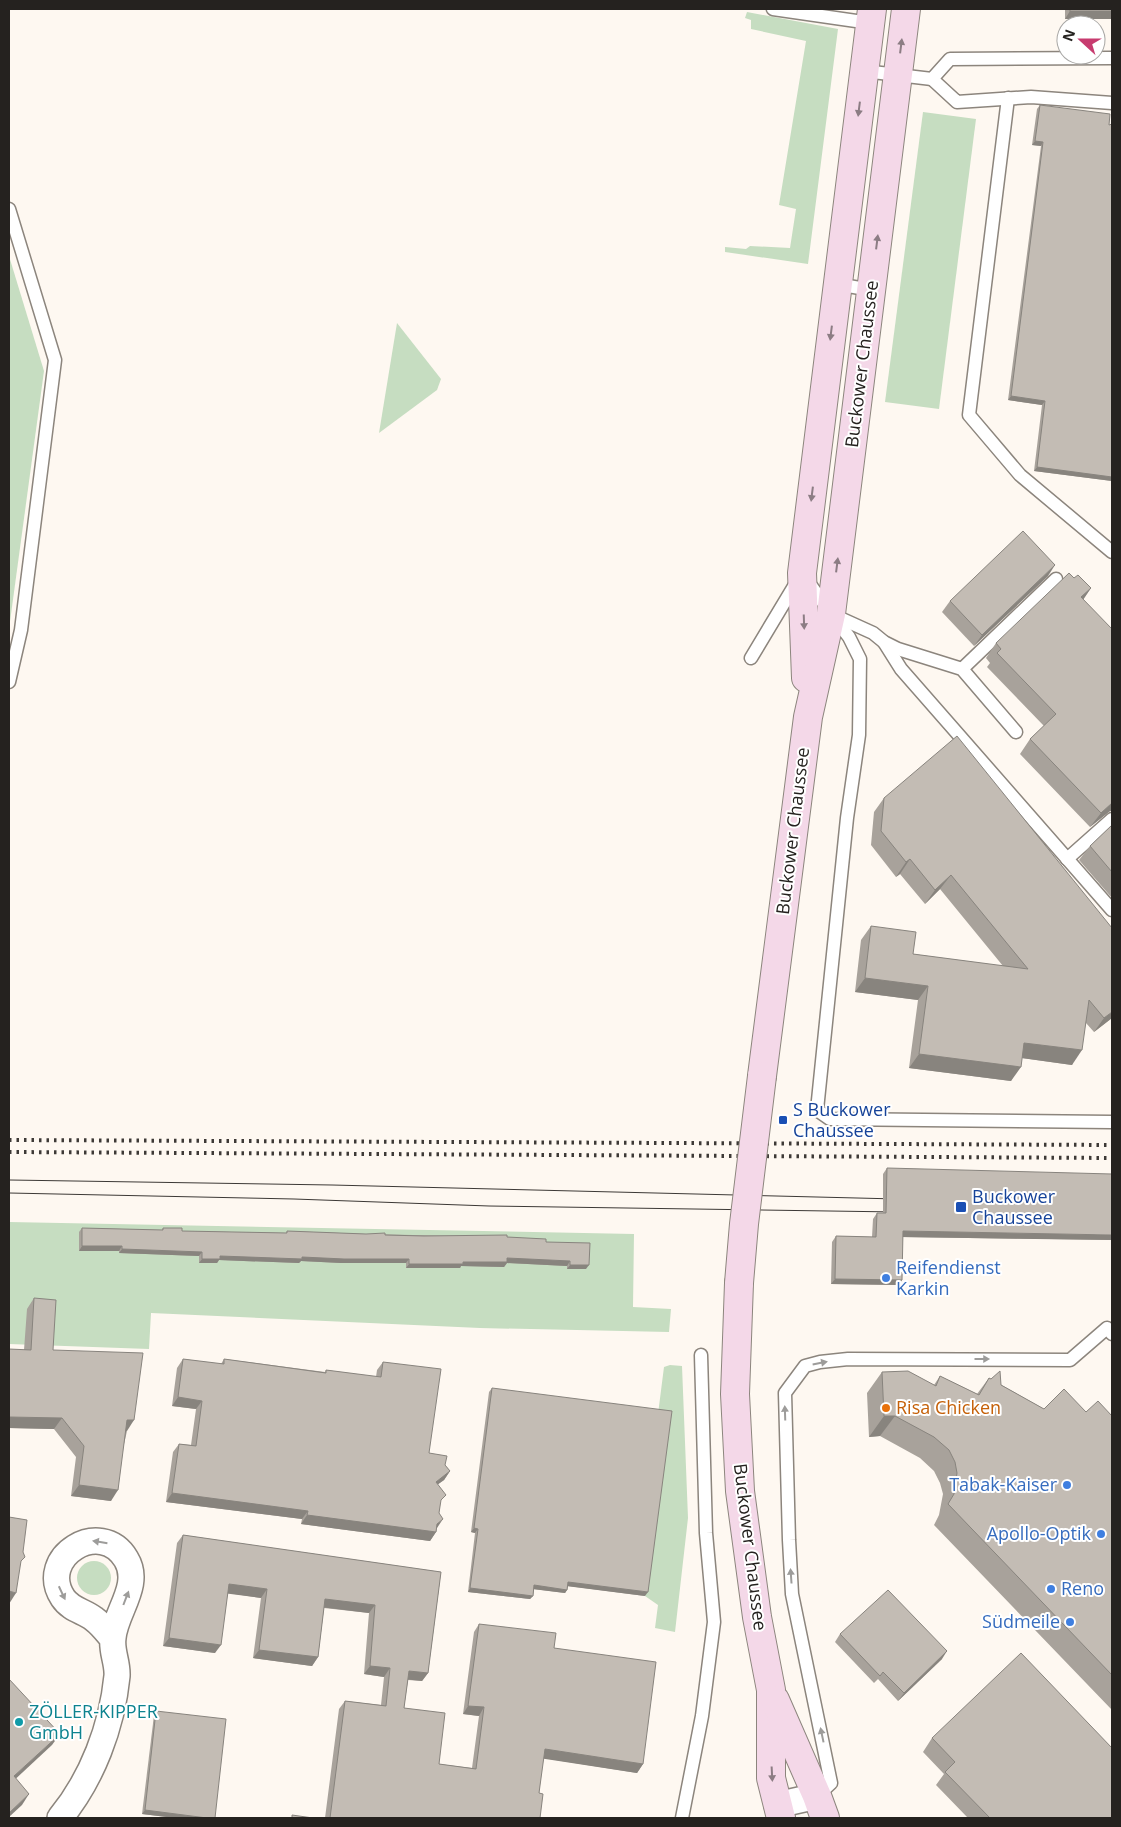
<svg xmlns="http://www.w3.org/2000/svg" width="1121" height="1827" viewBox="0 0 1121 1827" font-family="'Open Sans',sans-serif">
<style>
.green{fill:#c6ddc1}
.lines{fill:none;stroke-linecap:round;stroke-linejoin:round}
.lane-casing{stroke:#8c857d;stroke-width:15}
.street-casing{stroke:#8c857d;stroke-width:28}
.secondary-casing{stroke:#8c857d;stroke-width:30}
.lane{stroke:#fff;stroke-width:12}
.street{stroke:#fff;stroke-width:25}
.secondary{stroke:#f4d8e8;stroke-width:28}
.tram{stroke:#3d3936;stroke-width:1}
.rail{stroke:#3d3936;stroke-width:4;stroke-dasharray:2.5 5;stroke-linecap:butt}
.secondary-bridge-casing{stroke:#8c857d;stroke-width:30;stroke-linecap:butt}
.secondary-bridge{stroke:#f4d8e8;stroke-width:28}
.wall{fill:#a8a29b}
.shaded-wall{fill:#88847e}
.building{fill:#c3bcb4;stroke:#88847e}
.oneway{fill:#8c7d84}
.oneway2{fill:#9d9c9a}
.transit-dot{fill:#1a4fb4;stroke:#fff;stroke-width:2}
.shop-dot{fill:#3f7fe0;stroke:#fff;stroke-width:2}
.food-dot{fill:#e8710a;stroke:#fff;stroke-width:2}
.culture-dot{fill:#0f9aa8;stroke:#fff;stroke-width:2}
.labels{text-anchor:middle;stroke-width:4;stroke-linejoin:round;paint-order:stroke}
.street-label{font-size:18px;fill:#25221f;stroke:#fff}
.transit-label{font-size:18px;fill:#164399;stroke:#fff;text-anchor:start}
.shop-label{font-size:18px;fill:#366cbe;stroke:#fff;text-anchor:end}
.food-label{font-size:18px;fill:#c56008;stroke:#fff;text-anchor:start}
.culture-label{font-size:18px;fill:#0d838f;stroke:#fff;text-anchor:start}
</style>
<rect width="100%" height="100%" fill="#fef8f1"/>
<!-- green -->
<g class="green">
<path d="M747,12l91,17 -30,235 -83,-12v-5l21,2 4,-3 40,2 6,-39 -17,-4 27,-164 -55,-12v-9l-6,-2z"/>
<path d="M923,112l53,7 -37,290 -54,-7z"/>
<path d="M9,256l35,115 -35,258z"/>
<path d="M397,323l44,56 -4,11 -58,43z"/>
<path d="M9,1222l625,12 -1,73 38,2 -2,23 -189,-4 -329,-15 -2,36 -140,-5z"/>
<path d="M670,1365l12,1 6,152 -13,114 -20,-4 3,-23 -13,-9 24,-181 -11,-1 6,-47z"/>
<circle cx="94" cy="1578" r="17"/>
</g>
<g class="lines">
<!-- lane casing -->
<g class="lane-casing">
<g id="lane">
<path d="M773,9l97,14"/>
<path d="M864,71l68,8 18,-20 162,-1"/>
<path d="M932,79l25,23 74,-5 81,6"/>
<path d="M1008,98l-39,317 51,60 92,77"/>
<path d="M9,209l46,151 -34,270 -12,52"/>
<path d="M837,284l34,6"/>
<path d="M833,616l16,21 11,22 -1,76 -12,83 -30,292 13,9 282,3"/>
<path d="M884,642l17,27 211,241"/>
<path d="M751,658l51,-85 29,41 42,19 11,9 14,7 64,20 54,63"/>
<path d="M962,669l94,-90"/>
<path d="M1067,859l45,-40"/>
<path d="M817,1796l14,-13 -39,-189 -3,-54 -4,-147 20,-27 15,-4 28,-3 222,1 37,-32 5,6"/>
<path d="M682,1818l20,-102 12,-94 -8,-89 -5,-178"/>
</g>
</g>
<!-- street casing -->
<g class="street-casing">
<g id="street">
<path d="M777,1805l40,-9"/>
<path d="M60,1818c32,-39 52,-91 57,-142 1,-13 -6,-25 -4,-38 2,-26 29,-53 13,-79 -25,-42 -90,-2 -63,39 8,12 21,13 31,21 7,5 13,13 18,19"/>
</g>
</g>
<!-- secondary casing -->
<g class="secondary-casing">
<g id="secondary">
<path d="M806,678l-4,-105 70,-564"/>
<path d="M762,1076l46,-359 23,-103 75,-605"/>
<path d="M739,1283l-4,111 5,97 17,126 14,73v88l10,40"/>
<path d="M775,1700l42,96 8,22"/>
</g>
</g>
<!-- lane -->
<use href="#lane" class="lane"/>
<!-- street -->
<use href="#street" class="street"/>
<!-- secondary -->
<use href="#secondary" class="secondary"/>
<!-- tram -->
<g class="tram">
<path d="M9,1180l323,5 565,14"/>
<path d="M9,1193l285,6 195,7 408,6"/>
</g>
<!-- rail -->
<g class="rail">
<path d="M9,1140l1103,5"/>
<path d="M9,1152l1103,6"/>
</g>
<!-- secondary-bridge casing -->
<g class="secondary-bridge-casing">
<path id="secondary-bridge" d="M739,1283l5,-59 18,-148"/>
</g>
<!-- secondary-bridge -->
<use href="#secondary-bridge" class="secondary-bridge"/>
</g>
<!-- wall -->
<g class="wall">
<rect x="1065" y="9" width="47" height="10"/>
<path d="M1040,105l69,20 3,356 -78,-10 8,-66 -34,-5 33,-254 -9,-1 5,-36z"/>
<path d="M1048,576l-74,70 -32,-34 8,-11z"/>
<path d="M1074,578l17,10 -8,11 27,212 -20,16 -70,-73 10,-15 14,-13 -57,-59 3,-4 -4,-5 10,-15z"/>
<path d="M884,798l228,220 -18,14 -8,-9 -14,42 -50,-7 -11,23 -102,-13 9,-68 -63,-8 6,-52 10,-14 42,28 90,12 -63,-77 -15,15 -25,-30 -4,3 -25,-32 3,-33z"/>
<path d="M1112,825v73l-33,-38 11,-14z"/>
<path d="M887,1168l225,72 -209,-3 -4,48 -68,-1 1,-42 4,-6 36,1 1,-18 4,-6h6v-39z"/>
<path d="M82,1228l80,2 1,-2 19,3 104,2 1,-2 79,3 141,3 39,5 40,27h-19v-3l-60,-3 -3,4 -43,-1 -1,2h-54v-5h-65l-40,-2 -2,2 -80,-3 -2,3h-18v-7l-80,-3v-2h-40v-19z"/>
<path d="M34,1298l19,52 74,81 -16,70 -40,-5 5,-39 -22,-28 -45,-1v-79l15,1 3,-41z"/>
<path d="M183,1359l38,5 3,-5 101,13 1,-2 50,7 1,-7 6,-8 46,91 16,12 5,6 -6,9 -6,4 2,20 -3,24 -1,4 -6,9 -129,-17 1,-5 -136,-17 7,-50 6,-8 12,1 5,-36 -24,-3 5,-38z"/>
<path d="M882,1372l52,13 6,-9 37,18 12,-16 55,31 42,3 26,4v294l-178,-185 5,-10 4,-21 -3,-11 -6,-12 -14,-13 -40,-22 -11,1 -2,-44z"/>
<path d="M492,1388l153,208 -77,-10 -1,4 -2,3 -31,-4 -1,7 -3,3 -62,-7 7,-59 -4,-1 18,-140z"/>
<path d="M183,1535l258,37 -13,101 -6,8 -14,-1 -4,28 35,56 33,4 7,-52 -16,-2 11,-82 5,-8 75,24 89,116 -6,9 -94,-15 -4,35 1,25h-215l14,-109 6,-8 36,4 3,-28 -20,-3 5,-61 -45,-5 -6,49 -6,9 -59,-8 8,-60 -33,-5 -13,60 -52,-7 14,-103z"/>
<path d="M840,1634l102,25 -44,42 -20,-22 -4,4 -39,-41z"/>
<path d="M156,1711l59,107h-40l-33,-4 12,-99z"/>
<path d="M932,1738l180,80h-144l-32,-33 8,-11 -21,-22z"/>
</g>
<!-- shaded-wall -->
<g class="shaded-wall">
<path d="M1070,11h42v8h-47z"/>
<path d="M1035,141l8,1 -2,4 -9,-1z"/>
<path d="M1011,396l34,5 -3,4 -34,-5z"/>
<path d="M1037,467l75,10v4l-78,-10z"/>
<path d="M1055,565l-7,11 -74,70 8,-11z"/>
<path d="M1091,588l-10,15v-6z"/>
<path d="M1112,803v8h-2l-20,16 11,-14z"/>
<path d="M910,859l-10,15 -4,3 10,-15z"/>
<path d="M951,875l-11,14 -15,15 10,-14z"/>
<path d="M865,978l63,8 -10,14 -63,-8z"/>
<path d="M1112,1012v6l-18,14 10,-14z"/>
<path d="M1024,1043l58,7 -10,15 -58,-8z"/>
<path d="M919,1054l102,13 -10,14 -102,-13z"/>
<path d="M903,1231l209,4v5l-212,-3z"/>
<path d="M82,1246h40l-3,5h-40z"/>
<path d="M122,1249l80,3 -3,4 -80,-3z"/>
<path d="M220,1256l82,1 107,2 -3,4h-65l-40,-2 -2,2 -80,-3 -2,3h-18l3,-4z"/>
<path d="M507,1258l63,3 -3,5 -60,-3 -3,4 -43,-1 -1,2h-54l3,-4 54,-2z"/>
<path d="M570,1265h19l-3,4h-19z"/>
<path d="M835,1279l67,1 -3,5 -68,-1z"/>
<path d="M178,1397l24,4 -6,8 -24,-3z"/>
<path d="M884,1416h11l-15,20 -11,1z"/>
<path d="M9,1417l53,1 -8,11 -45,-1z"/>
<path d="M127,1420h7l-7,11h-7z"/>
<path d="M450,1471l-6,9 -14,10 6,-8z"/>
<path d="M79,1485l39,5 -7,11 -40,-5z"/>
<path d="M172,1493l136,18 -6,8 -136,-17z"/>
<path d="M307,1515l130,9 6,-5 -6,9 -5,4h4l-6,9 -129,-17z"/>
<path d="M474,1528l4,1 -3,4 -4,-1z"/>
<path d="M568,1582l80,10 -3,4 -79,-10z"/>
<path d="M229,1584l38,5 -6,9 -38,-5z"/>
<path d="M534,1585l33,5 -2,3 -33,-4z"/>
<path d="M470,1588l63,8 -3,3 -62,-7z"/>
<path d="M9,1591l7,2 -7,11z"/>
<path d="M325,1599l50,6 -6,8 -49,-6z"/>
<path d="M169,1638l52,7 -6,8 -52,-7z"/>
<path d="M259,1650l59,7 -6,9 -59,-8z"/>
<path d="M947,1651l-5,8 -44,42 6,-8z"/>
<path d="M370,1666l20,2 -6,9 -20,-3z"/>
<path d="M409,1671l19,2 -6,8 -19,-2z"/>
<path d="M468,1706l16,1 -5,9 -16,-2z"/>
<path d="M60,1734l-8,11 -43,40 5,-9z"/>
<path d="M545,1749l98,15 -6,9 -98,-15z"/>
<path d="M29,1794l-7,11 -13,12v-4z"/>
<path d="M145,1810l62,8h-32l-33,-4z"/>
</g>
<!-- building -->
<g class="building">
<rect x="1070" y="9" width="42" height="2"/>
<path d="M1040,105l70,9 -1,11 3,-1v353l-75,-10 8,-66 -34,-5 32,-254 -8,-1z"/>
<path d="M1023,531l32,34 -73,70 -32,-34z"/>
<path d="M1069,573l5,5 4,-3 13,13 -10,9 31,32v174l-11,10 -71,-74 26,-25 -59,-61 4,-4 -5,-6z"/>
<path d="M957,736l155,192v84l-8,6 -15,-18 -7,50 -58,-7 -3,24 -102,-13 9,-68 -63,-8 6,-52 45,6 -3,22 115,15 -77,-94 -16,15 -25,-31 -4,3 -25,-31 3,-33z"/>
<path d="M1112,825v47l-22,-26z"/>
<path d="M887,1168l225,6v61l-209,-4 -1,49 -67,-1 1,-43 40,1 1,-24h9z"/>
<path d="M82,1228l81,2v-2h19v3l105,2v-2l79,3 19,-1v2l39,1 83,-1v2l39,2v3l44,1 -1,22h-19v-4l-63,-3v4h-44v2h-54v-5h-65l-42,-2v2l-82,-3v3h-18v-7l-80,-3v-3h-40z"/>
<path d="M34,1298l22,2 -3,50 90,3 -9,67h-7l-9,70 -39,-5 5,-39 -22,-28 -53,-1v-68l22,1z"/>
<path d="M183,1359l41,5v-5l102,14v-3l55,7 2,-15 58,7 -12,84 18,3 -2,9 5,6 -14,11 10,13 -5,5 -2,13 4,6 -6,5 -1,8 -129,-17 1,-4 -136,-18 7,-49 17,2 6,-45 -24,-4z"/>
<path d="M908,1371l28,15 4,-10 39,19 10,-17 2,1 9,-8 1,14 43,24 20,-20 22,23 12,-11 14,15v259l-164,-171 6,-10 3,-21 -2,-11 -6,-12 -15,-13 -39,-21h-11l-2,-44z"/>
<path d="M492,1388l180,23 -24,181 -80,-10 -1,8 -33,-5 -1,11 -63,-8 8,-59 -4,-1z"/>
<path d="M9,1517l18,3 -4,32 2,5 -4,4 -5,32 -7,-2z"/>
<path d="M183,1535l258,37 -13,101 -19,-2 -5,37 41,5 -6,51 37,5 8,-62 -16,-1 11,-82 77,9 -2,15 102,14 -13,102 -98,-15 -6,44 4,1 -3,24h-210l15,-117 41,5 4,-38 -20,-2 5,-61 -50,-6 -7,58 -59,-7 8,-61 -38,-5 -8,61 -52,-7z"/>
<path d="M888,1590l59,61 -43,42 -21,-21 -3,4 -40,-42z"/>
<path d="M1021,1653l91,95v70h-122l-45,-46 10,-10 -23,-24z"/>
<path d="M9,1679l51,55 -46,42 15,18 -20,19z"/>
<path d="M156,1711l70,8 -11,99h-8l-62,-8z"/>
<path d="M292,1815l21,3h-21z"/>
</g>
<!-- one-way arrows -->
<defs><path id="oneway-solid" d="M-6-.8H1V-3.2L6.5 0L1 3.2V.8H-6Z" transform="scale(1.25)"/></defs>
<g class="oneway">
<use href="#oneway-solid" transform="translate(901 46) rotate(-83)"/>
<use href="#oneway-solid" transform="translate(859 109) rotate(97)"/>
<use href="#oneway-solid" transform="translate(877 242) rotate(-83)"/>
<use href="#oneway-solid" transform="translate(831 333) rotate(97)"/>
<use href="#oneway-solid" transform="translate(812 494) rotate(97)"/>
<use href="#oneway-solid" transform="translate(837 565) rotate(-83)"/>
<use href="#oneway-solid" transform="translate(804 622) rotate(88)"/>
<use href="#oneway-solid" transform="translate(772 1774) rotate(87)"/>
</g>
<g class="oneway2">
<use href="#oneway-solid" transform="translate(982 1359)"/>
<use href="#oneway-solid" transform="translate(820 1363) rotate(-11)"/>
<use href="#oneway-solid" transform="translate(785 1413) rotate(-92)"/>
<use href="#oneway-solid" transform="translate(100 1542) rotate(-171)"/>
<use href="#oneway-solid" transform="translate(791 1576) rotate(-94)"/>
<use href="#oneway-solid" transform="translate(62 1593) rotate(65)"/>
<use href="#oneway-solid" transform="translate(126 1598) rotate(-69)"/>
<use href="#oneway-solid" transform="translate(822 1735) rotate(-102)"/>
</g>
<!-- markers -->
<g class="transit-dot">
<rect x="778" y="1115" width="10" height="10" rx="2.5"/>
<rect x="955" y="1201" width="12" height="12" rx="2.5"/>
</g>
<g class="shop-dot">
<circle cx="886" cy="1278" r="5"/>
<circle cx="1067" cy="1485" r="5"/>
<circle cx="1101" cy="1534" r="5"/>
<circle cx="1051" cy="1589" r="5"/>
<circle cx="1070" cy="1622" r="5"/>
</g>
<circle class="food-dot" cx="886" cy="1408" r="5"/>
<circle class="culture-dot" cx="19" cy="1722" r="5"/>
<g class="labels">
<!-- street labels -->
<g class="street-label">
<text transform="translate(862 364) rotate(-83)" y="6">Buckower Chaussee</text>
<text transform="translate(793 831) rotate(-83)" y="6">Buckower Chaussee</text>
<text transform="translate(750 1547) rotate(83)" y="6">Buckower Chaussee</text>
</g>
<!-- transit labels -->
<g class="transit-label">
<text x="793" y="1116">S Buckower<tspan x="793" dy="21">Chaussee</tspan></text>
<text x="972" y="1203">Buckower<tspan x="972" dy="21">Chaussee</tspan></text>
</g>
<!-- shop labels -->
<g class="shop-label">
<text x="896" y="1274" text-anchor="start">Reifendienst<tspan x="896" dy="21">Karkin</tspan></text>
<text x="1057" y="1491">Tabak-Kaiser</text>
<text x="1091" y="1540">Apollo-Optik</text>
<text x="1061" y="1595" text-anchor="start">Reno</text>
<text x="1060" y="1628">Südmeile</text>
</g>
<!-- food labels -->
<g class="food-label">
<text x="896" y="1414">Risa Chicken</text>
</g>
<!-- culture labels -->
<g class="culture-label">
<text x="29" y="1718">ZÖLLER-KIPPER<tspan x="29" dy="21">GmbH</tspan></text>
</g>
</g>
<!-- border -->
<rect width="1121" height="1827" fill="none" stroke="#25221f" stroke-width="20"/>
<!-- north arrow -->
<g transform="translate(1081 40) rotate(291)"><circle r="24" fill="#ffffff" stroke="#a8a7a5"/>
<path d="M0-4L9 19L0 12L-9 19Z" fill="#c73b6f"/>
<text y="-8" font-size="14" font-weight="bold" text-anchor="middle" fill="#25221f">N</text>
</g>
</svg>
